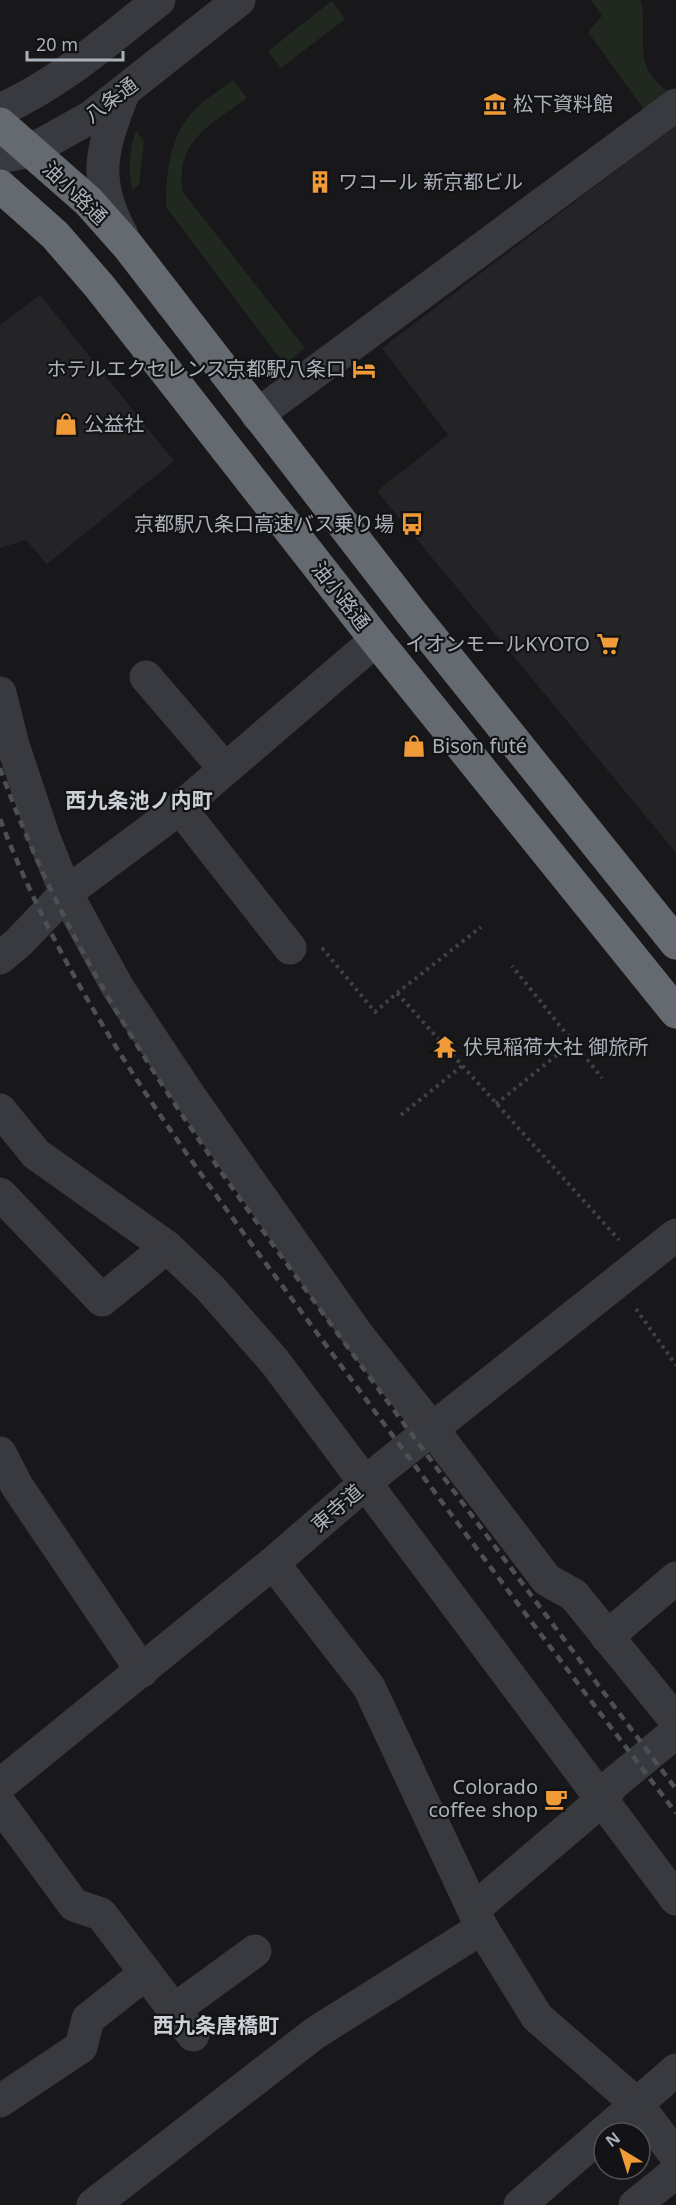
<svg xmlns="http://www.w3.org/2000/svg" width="676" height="2205" viewBox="0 0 676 2205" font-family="'Noto Sans','Noto Sans JP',sans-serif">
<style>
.built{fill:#242427}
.green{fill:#202820}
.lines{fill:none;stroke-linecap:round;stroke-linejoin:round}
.path{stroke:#3f4246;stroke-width:4;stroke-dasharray:3 4.5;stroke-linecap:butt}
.minor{stroke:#393a3f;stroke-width:33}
.highway{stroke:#656970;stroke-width:33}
.rail{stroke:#4c4f54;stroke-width:4.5;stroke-dasharray:8 6;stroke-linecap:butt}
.labels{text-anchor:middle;stroke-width:4.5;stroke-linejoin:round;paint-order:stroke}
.street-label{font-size:20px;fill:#aab1ba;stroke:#131315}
.poi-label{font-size:20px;fill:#aab1ba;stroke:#131315;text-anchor:start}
.neighbourhood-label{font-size:21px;font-weight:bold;fill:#cbcfd6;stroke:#131315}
</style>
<rect width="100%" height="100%" fill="#18181a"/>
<!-- built -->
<g class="built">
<path d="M676,125v728l-299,-362 71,-56 -66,-87z"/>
<path d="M40,295l134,166 -127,103 -21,-24 -26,8v-223z"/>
</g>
<!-- green -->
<g class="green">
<path d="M591,0h49l1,2c8,38 -12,66 32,92l-25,21 -60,-83 14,-16z"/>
<path d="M332,1l13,18 -64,49 -13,-17z"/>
<path d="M233,80l14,18c-35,26 -73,43 -64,94l122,156 -20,17 -119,-158c0,-31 3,-68 24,-92 11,-14 29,-24 43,-35z"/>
<path d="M136,131l8,10 -5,44 -7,5c-3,-19 -4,-41 4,-59z"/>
</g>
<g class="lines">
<!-- path -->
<g class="path">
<path d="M322,950l1,-1 52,63 22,-19 222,247"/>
<path d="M397,993l84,-66"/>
<path d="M573,1042l29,36"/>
<path d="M496,1104l77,-62 -61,-76"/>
<path d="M401,1115l61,-49"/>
<path d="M636,1309l40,56"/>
</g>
<!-- minor -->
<g class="minor">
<path d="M0,110c59,-26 108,-70 159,-110"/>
<path d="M0,157l30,-6 61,-34 148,-117"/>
<path d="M122,235c-31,-56 -20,-87 2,-144"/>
<path d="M257,415l419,-310"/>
<path d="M146,677l79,92"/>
<path d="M0,693l13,52 31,93 22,55 52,95 73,110 166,236 76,96 114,150 27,15 102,126"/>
<path d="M180,808l110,140"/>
<path d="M0,958l19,-16 47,-49 114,-85 196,-168"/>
<path d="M0,1110l36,44 131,93 43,41 65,74 401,537"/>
<path d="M0,1194l102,106 65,-53"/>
<path d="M0,1453l17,33 125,185"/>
<path d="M273,1563l96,124 113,241 55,89 100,87 39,52"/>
<path d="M607,1637l69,-59"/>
<path d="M0,1785l273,-222 110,-95 293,-233"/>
<path d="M0,1804l74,101 27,9 92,121"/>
<path d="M474,1909l128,-109 11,-16 63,-52"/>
<path d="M174,2010l81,-59"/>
<path d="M0,2101l81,-54 7,-28 58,-46"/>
<path d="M93,2205l222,-172 167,-105"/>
<path d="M520,2205l156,-135"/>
<path d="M635,2205l41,-33"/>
</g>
<!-- highway -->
<g class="highway">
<path d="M0,124l88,77 40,45 282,365 266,332"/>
<path d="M0,186l55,49 45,52 276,353 300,372"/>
</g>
<!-- rail -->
<g class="rail">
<path d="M0,768c73,206 203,381 330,555 114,156 230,311 346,466"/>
<path d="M0,819c70,183 191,343 306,499 122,166 245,331 370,495"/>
</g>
</g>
<!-- icons -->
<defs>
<g id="museum-bare" transform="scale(1.8)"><path d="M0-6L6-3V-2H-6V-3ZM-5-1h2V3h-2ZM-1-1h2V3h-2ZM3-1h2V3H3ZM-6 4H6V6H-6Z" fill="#f19b38" stroke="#131315" stroke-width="2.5" paint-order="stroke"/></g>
<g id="building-bare" transform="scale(1.8)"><path d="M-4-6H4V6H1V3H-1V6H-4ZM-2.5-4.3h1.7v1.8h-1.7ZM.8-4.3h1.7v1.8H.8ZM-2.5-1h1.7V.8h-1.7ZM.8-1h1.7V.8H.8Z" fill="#f19b38" stroke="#131315" stroke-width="2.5" paint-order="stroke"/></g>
<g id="hotel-bare" transform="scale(1.8)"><path d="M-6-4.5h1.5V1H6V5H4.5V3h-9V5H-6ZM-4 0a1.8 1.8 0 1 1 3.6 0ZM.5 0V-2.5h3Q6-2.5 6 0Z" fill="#f19b38" stroke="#131315" stroke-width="2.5" paint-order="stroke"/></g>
<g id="shop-bare" transform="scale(1.8)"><path d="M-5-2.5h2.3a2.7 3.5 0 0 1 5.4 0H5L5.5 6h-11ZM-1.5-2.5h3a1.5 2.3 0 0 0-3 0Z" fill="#f19b38" stroke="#131315" stroke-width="2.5" paint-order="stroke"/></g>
<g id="bus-bare" transform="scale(1.8)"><path d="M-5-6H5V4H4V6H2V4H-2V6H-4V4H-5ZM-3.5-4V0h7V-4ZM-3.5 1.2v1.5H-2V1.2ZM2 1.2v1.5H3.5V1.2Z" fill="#f19b38" stroke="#131315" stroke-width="2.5" paint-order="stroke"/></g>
<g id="supermarket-bare" transform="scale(1.8)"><path d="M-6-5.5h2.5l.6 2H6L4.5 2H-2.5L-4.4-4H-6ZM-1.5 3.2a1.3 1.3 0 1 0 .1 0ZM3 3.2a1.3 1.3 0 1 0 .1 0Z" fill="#f19b38" stroke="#131315" stroke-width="2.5" paint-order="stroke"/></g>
<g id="temple-bare" transform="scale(1.8)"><path d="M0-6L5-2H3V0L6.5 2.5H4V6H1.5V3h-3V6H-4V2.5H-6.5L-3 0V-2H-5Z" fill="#f19b38" stroke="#131315" stroke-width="2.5" paint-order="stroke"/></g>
<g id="cafe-bare" transform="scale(1.8)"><path d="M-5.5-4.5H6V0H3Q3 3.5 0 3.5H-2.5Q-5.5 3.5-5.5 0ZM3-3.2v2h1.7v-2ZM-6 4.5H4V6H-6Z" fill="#f19b38" stroke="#131315" stroke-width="2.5" paint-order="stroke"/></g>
</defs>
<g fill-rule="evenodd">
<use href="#museum-bare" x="495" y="104"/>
<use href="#building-bare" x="320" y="182"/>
<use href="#hotel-bare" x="364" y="369"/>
<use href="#shop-bare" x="66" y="424"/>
<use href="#bus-bare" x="412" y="524"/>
<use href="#supermarket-bare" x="608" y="644"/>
<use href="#shop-bare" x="414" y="746"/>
<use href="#temple-bare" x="445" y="1047"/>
<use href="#cafe-bare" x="556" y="1799"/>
</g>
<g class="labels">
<!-- street labels -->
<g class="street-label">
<text transform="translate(111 100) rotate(-37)" y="7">八条通</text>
<text transform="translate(75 193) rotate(44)" y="7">油小路通</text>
<text transform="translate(341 596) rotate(52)" y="7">油小路通</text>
<text transform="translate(337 1508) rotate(-41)" y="7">東寺道</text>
</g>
<!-- poi labels -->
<g class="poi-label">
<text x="513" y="111">松下資料館</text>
<text x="338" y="189">ワコール 新京都ビル</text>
<text x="346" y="376" text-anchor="end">ホテルエクセレンス京都駅八条口</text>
<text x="84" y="431">公益社</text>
<text x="394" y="531" text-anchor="end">京都駅八条口高速バス乗り場</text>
<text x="590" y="651" text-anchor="end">イオンモールKYOTO</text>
<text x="432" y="753">Bison futé</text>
<text x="463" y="1054">伏見稲荷大社 御旅所</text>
<text x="538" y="1794" text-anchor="end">Colorado<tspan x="538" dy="23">coffee shop</tspan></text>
</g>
<!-- neighbourhood labels -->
<g class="neighbourhood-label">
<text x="139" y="808">西九条池ノ内町</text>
<text x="216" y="2033">西九条唐橋町</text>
</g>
</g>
<!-- north arrow -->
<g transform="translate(622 2151) rotate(322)"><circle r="28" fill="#131315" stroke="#4f5257" stroke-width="1.5"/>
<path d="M0-4.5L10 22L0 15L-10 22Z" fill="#f19b38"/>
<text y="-9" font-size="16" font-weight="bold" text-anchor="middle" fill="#aab1ba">N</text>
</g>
<!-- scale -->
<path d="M27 51v9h96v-9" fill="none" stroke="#aab1ba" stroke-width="3"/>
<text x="36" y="51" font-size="18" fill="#aab1ba" stroke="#131315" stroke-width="4.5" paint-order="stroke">20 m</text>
</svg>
